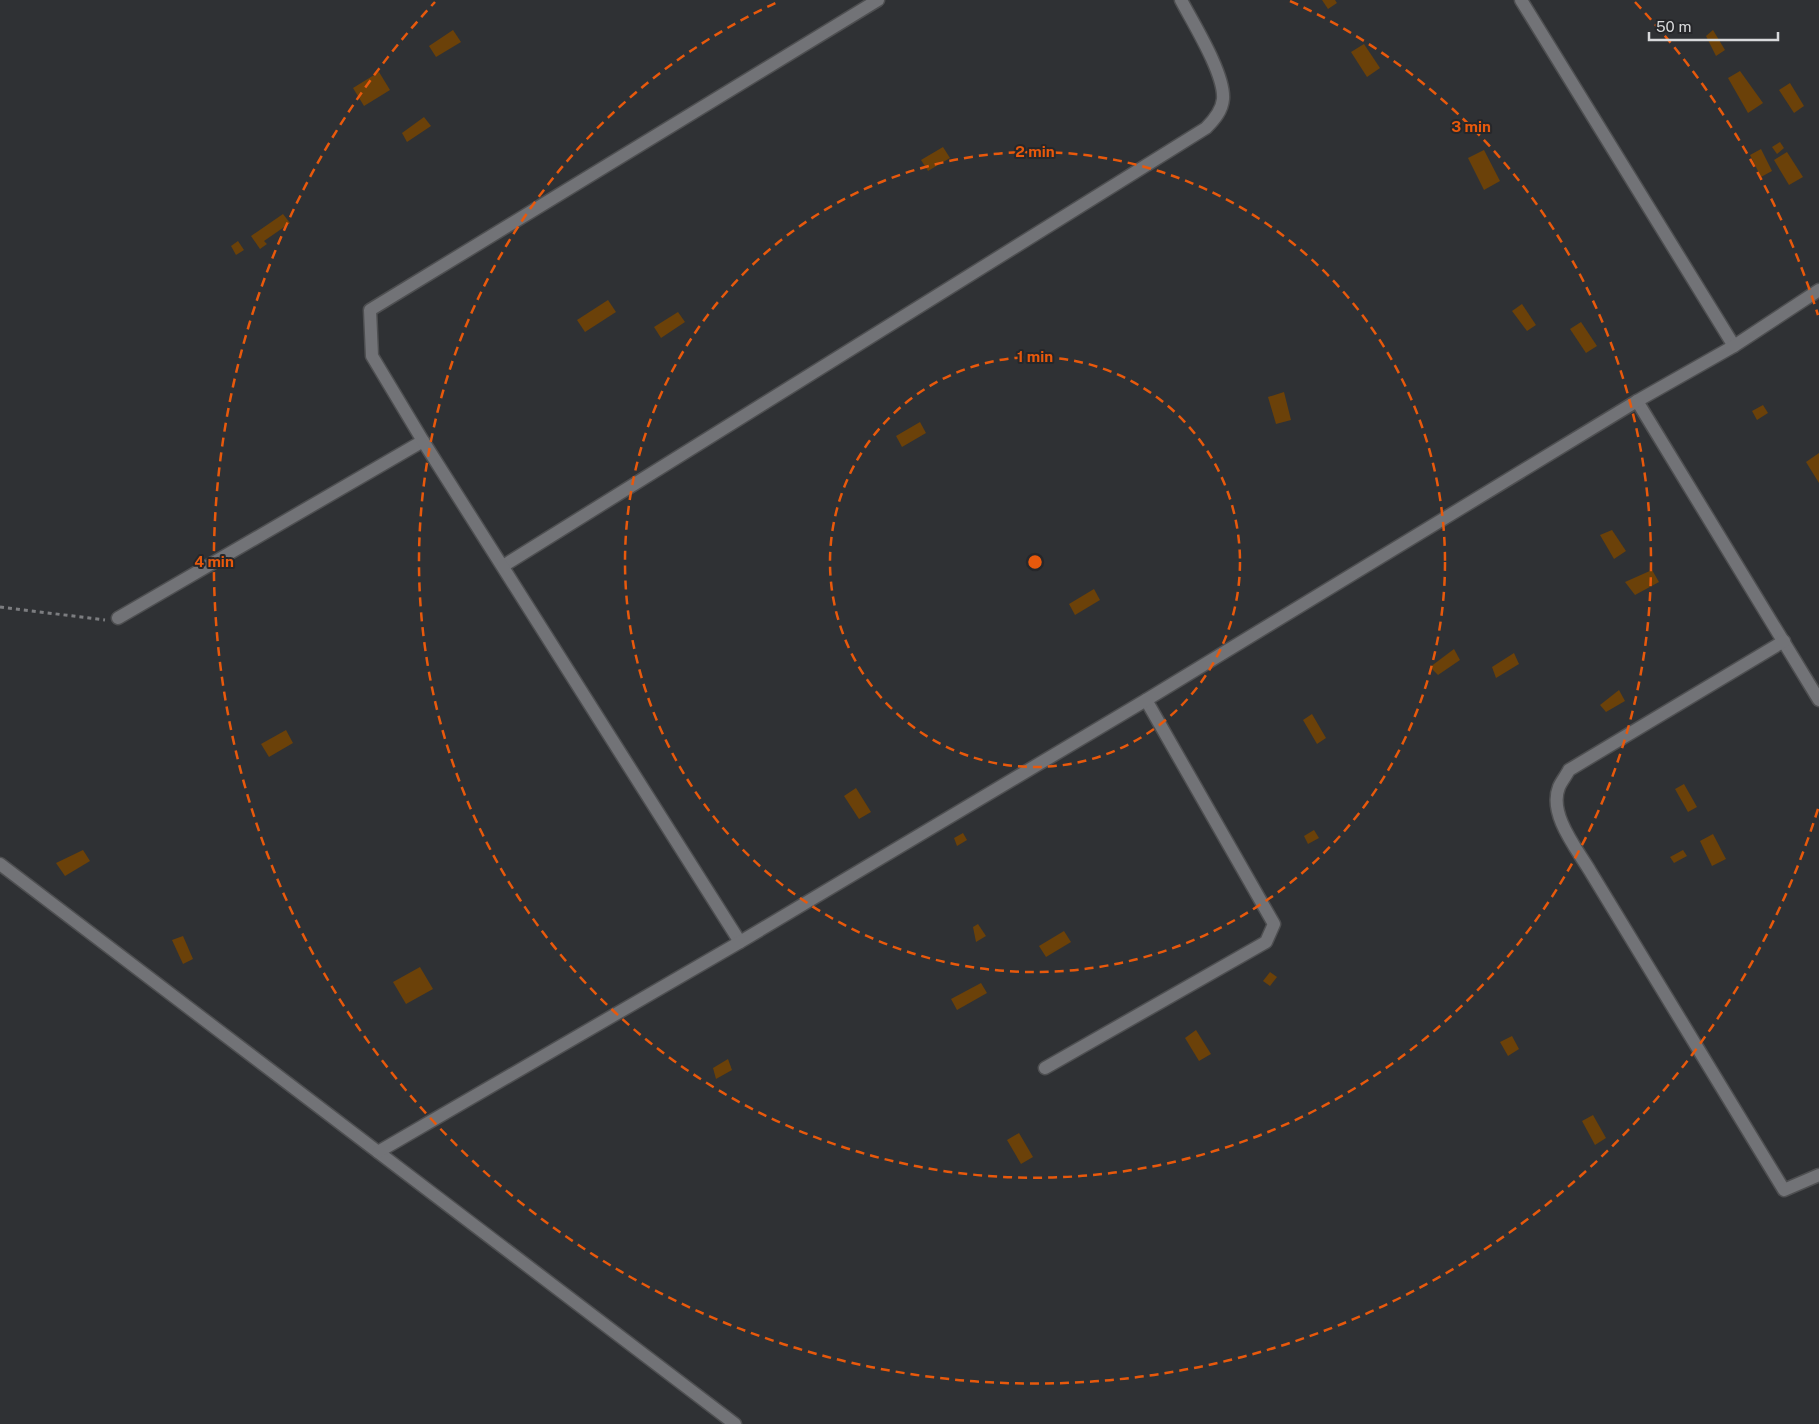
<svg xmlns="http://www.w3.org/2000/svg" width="1819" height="1424" viewBox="0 0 1819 1424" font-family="'Public Sans',sans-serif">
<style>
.building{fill:#6b4109}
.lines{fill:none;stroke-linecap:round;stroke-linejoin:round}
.street-casing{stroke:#4e4f51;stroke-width:15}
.path{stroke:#7c7d80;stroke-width:3;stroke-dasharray:4 4;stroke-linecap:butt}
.street{stroke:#727377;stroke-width:12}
.ring{fill:none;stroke:#e8590c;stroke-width:2.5;stroke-dasharray:9 6}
.centre{fill:#e8590c;stroke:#26272a;stroke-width:2.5}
.ring-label{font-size:15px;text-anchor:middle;font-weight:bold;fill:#e8590c;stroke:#26272a;stroke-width:4;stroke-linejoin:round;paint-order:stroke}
</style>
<rect width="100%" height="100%" fill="#2f3134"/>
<!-- building -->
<g class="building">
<path d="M1322,0h13l2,3 -9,6z"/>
<path d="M453,30l8,12 -25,15 -7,-11z"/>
<path d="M1713,30l12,20 -9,6 -10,-20z"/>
<path d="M1364,44l16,24 -13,9 -16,-25z"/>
<path d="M1740,71l23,32 -15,10 -20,-35z"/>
<path d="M379,72l11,18 -26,16 -11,-18z"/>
<path d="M1790,83l14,23 -10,7 -15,-23z"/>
<path d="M424,117l7,9 -24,16 -5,-9z"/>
<path d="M1780,142l4,6 -7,6 -5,-7z"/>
<path d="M943,147l7,11 -22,13 -7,-11z"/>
<path d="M1761,149l11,22 -11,6 -11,-22z"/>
<path d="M1484,150l16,31 -16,9 -16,-32z"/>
<path d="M1787,152l16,25 -14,8 -15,-25z"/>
<path d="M283,214l7,9 -26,18 3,3 -7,5 -9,-13z"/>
<path d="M238,241l6,9 -8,5 -5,-9z"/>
<path d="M608,300l8,12 -31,20 -8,-12z"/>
<path d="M1522,304l14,21 -9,6 -15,-20z"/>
<path d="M678,312l7,10 -24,16 -7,-11z"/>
<path d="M1581,322l16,24 -11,7 -16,-24z"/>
<path d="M1284,392l7,28 -15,4 -8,-27z"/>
<path d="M1763,405l5,8 -11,7 -5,-9z"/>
<path d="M920,422l6,11 -24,14 -6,-11z"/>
<path d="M1819,453v30l-13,-21z"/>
<path d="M1612,530l14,21 -12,8 -14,-24z"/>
<path d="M1652,570l7,12 -24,13 -10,-13z"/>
<path d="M1094,589l6,11 -25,15 -6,-11z"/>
<path d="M1454,649l6,11 -22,15 -8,-8z"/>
<path d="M1514,653l5,11 -23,14 -4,-11z"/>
<path d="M1619,690l6,11 -19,11 -6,-7z"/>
<path d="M1312,714l14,24 -9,6 -14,-24z"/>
<path d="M286,730l7,13 -24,14 -8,-13z"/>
<path d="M1684,784l13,23 -9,5 -13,-23z"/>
<path d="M856,788l15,24 -12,7 -15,-23z"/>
<path d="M1314,830l5,8 -11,6 -4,-8z"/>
<path d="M963,833l4,7 -10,6 -3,-8z"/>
<path d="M1713,834l13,25 -14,7 -12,-25z"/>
<path d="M83,850l7,11 -25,15 -9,-13z"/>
<path d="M1683,850l4,6 -13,7 -4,-6z"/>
<path d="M978,924l8,12 -10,6 -3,-15z"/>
<path d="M1064,931l7,11 -25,15 -7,-11z"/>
<path d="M183,936l10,23 -10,5 -11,-24z"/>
<path d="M420,967l13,22 -27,15 -13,-22z"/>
<path d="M1270,972l7,5 -7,9 -7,-5z"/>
<path d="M981,983l6,10 -30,17 -6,-11z"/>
<path d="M1196,1030l15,24 -12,7 -14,-23z"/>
<path d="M1512,1036l7,13 -11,7 -8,-14z"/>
<path d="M728,1059l4,11 -16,9 -3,-11z"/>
<path d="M1593,1115l13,23 -11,7 -13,-24z"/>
<path d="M1019,1133l14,24 -12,7 -14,-24z"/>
</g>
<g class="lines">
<!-- street casing -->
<g class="street-casing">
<g id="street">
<path d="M1521,0l213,346"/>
<path d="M1637,401l182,299"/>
<path d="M503,566l703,-438c8,-8 16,-17 17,-29 2,-25 -30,-76 -42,-99"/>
<path d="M118,618l305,-177"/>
<path d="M1784,641l-215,129c-3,6 -8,12 -10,17 -11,27 18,62 31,84l194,319 35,-15"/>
<path d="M0,864l735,560"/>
<path d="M740,942l-317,-501 -51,-85 -2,-46 508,-310"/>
<path d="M1045,1068l221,-126 8,-18 -128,-224"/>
<path d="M378,1152l362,-210 406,-242 491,-299 97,-55 85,-56"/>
</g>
</g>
<!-- path -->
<path class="path" d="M0,607l105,13"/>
<!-- street -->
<use href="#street" class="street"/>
</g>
<!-- distance rings -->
<g class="ring">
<circle cx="1035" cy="562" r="205"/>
<circle cx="1035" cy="562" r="410"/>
<path d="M1290 1A616 616 0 1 1 780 1"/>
<path d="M1818 809A821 821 0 1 1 435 2M1635 2A821 821 0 0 1 1818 315"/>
</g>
<circle cx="1035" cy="562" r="8" class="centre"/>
<g class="ring-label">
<text x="1471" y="132">3 min</text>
<text x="1035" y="157">2 min</text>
<text x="1035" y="362">1 min</text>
<text x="214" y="567">4 min</text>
</g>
<!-- scale -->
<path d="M1649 32v8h129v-8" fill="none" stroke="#d8d9db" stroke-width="2.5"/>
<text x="1656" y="32" font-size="15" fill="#d8d9db" stroke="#26272a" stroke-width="4" paint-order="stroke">50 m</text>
</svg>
